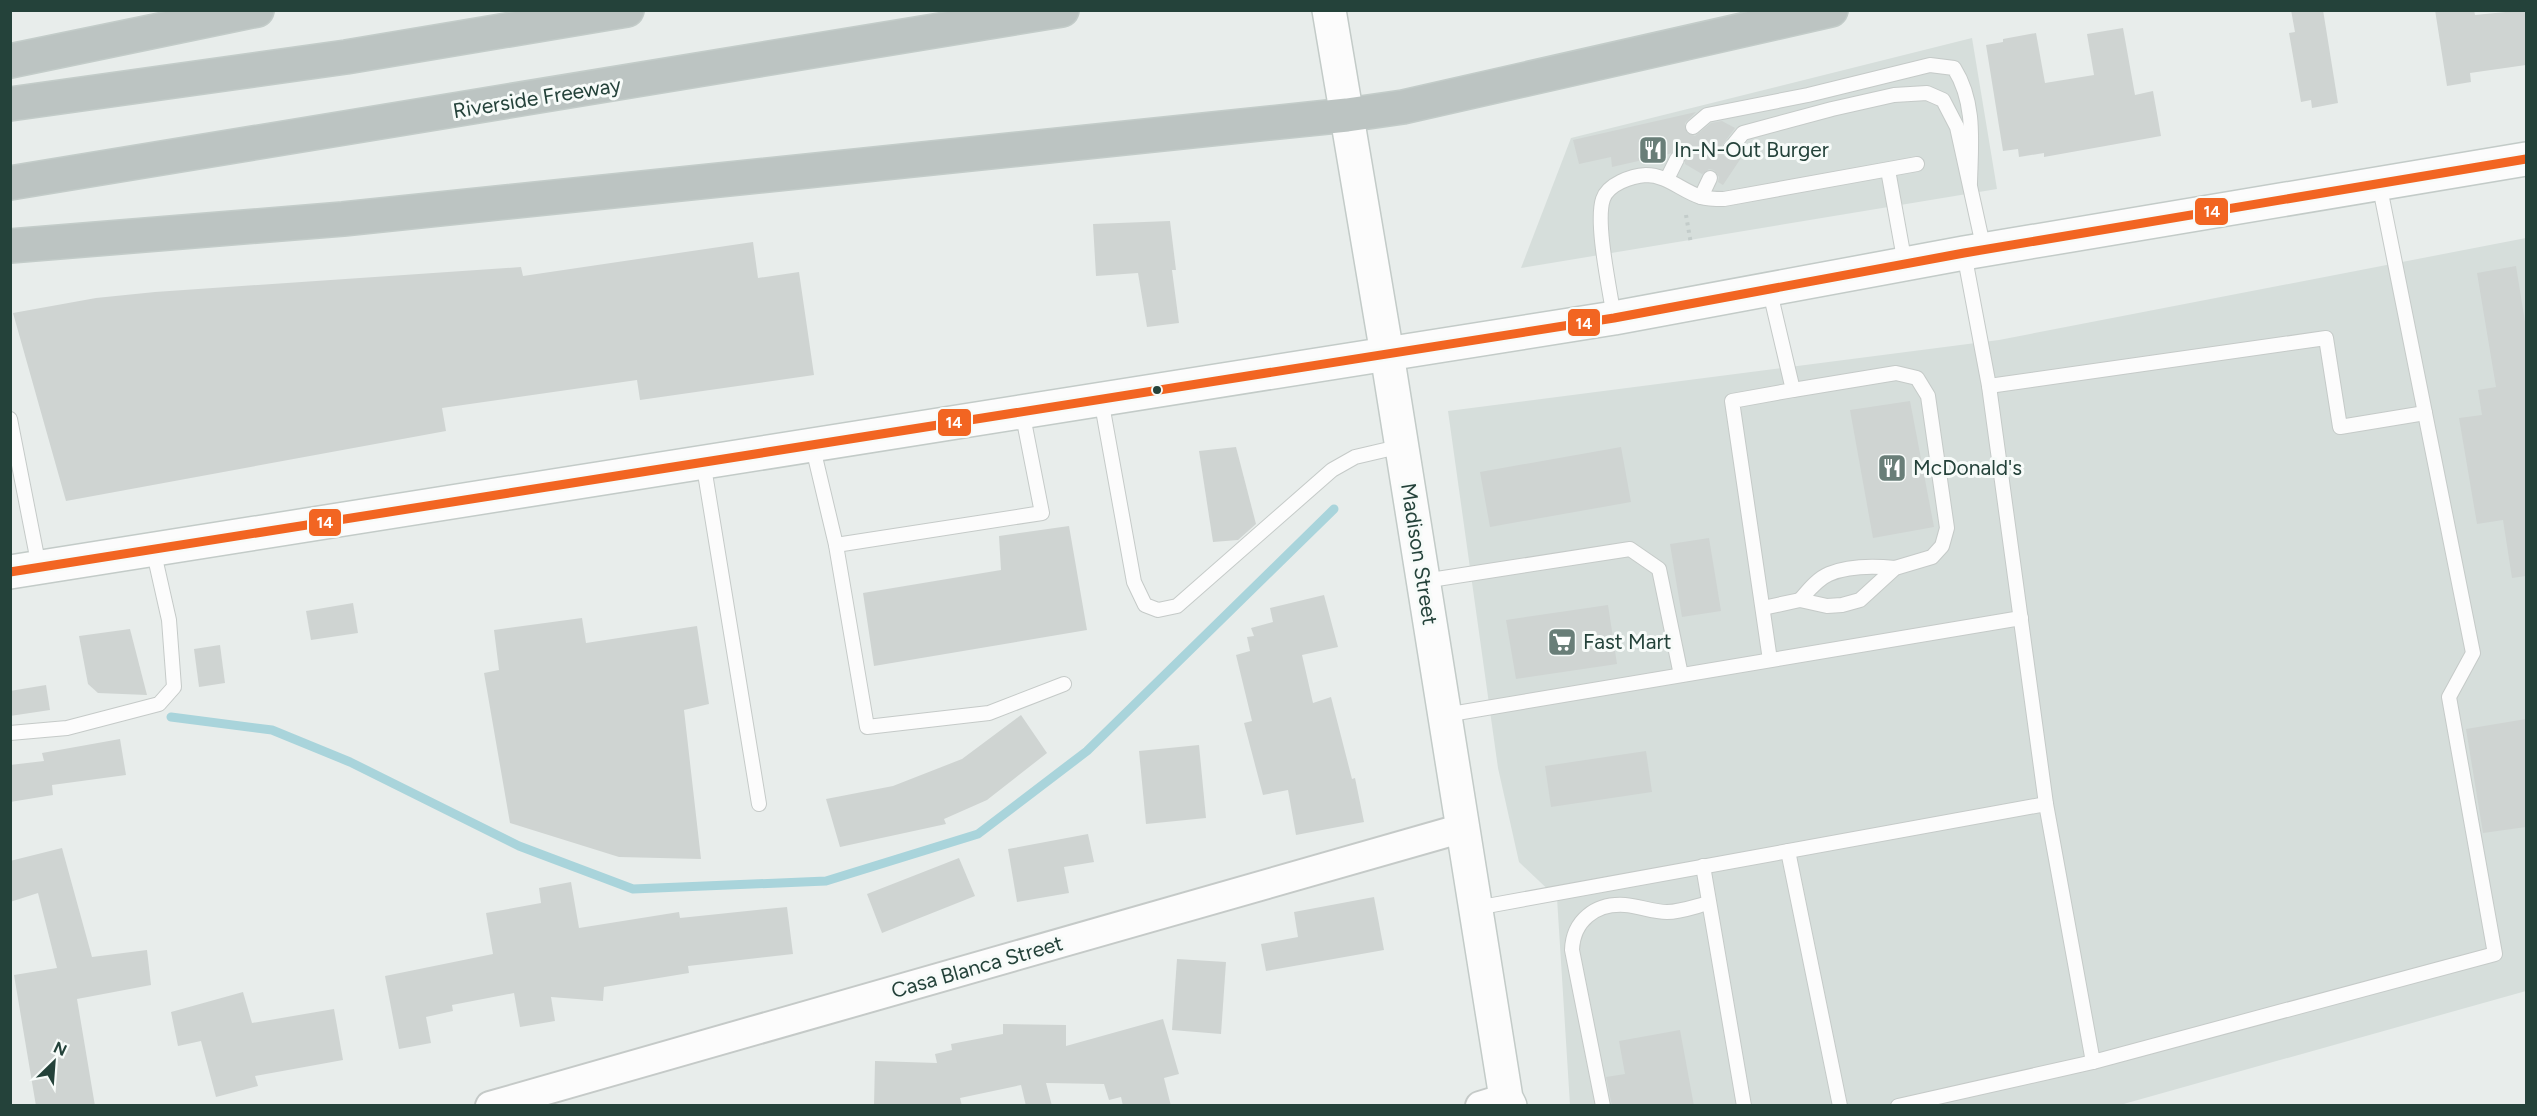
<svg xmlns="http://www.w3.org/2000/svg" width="2537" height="1116" viewBox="0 0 2537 1116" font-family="Figtree,sans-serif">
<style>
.built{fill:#d6dedb}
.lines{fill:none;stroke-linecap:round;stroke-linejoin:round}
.stream{stroke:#a9d4db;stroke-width:9}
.building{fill:#cfd4d2}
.lane-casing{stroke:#c5cac8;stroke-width:16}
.street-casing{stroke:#c5cac8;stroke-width:32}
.secondary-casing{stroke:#c3cbc8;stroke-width:36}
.highway-casing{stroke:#c3ccc9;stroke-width:36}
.path{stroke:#c3ccca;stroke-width:4;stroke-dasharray:3 4.5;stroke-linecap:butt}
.lane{stroke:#fcfcfc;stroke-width:14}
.street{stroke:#fcfcfc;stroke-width:28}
.secondary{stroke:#fcfcfc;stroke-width:33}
.highway{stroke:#bcc4c2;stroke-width:33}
.bus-1-casing{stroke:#f7fbf9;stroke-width:14}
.bus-1{stroke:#f26522;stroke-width:9}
.bus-dot{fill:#24423a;stroke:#f7fbf9;stroke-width:2}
.labels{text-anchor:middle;stroke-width:6;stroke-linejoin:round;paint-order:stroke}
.street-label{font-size:21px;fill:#24423a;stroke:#f7fbf9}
.poi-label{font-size:21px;fill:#24423a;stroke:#f7fbf9;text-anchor:start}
.line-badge{stroke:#f7fbf9;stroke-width:2}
.badge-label{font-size:16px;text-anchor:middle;font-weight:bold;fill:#fff}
</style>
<rect width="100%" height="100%" fill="#e8edeb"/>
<!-- built -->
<g class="built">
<path d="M1972,38l25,151 -476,79 50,-130z"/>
<path d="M2526,238v753l-406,114h-550l-13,-207 -38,-36 -21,-94 -50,-357 551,-71z"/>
</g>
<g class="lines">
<!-- stream -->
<path class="stream" d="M171,717l101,13 78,32 169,84 114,43 193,-8 152,-47 109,-83 247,-242"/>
</g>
<!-- building -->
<g class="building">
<path d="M2291,10h32l15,93 -26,5 -1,-8 -10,2 -12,-69 6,-1z"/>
<path d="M2435,10h39l1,5 51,-5v55l-56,8 1,9 -24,4z"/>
<path d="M2123,28l12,67 18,-4 8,45 -117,21v-4l-25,4 -1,-8 -15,2 -17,-106 17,-3v-3l33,-6 9,50 49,-8 -7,-41z"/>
<path d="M1696,112l-11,11 2,10 8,3 16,-13 11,-2 13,7 -14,19 3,9 9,2 7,-8 7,-1 -24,36 -5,-3 1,-5 -5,-7 -5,-1 -7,5 -17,-10v-9l-8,-5 -8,4 -57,13 -1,-10 -32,7 -6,-24z"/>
<path d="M1170,221l6,49h-4l7,53 -32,4 -9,-54 -42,3 -3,-52z"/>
<path d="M753,242l5,36 41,-6 15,103 -174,25 -3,-20 -195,28 4,23 -380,70 -53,-188 83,-15 59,-6 366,-25 2,9z"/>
<path d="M2516,266l10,62v248l-14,2 -9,-58 -26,4 -18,-106 23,-3 -4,-25 18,-3 -19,-114z"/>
<path d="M1910,401l24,126 -61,11 -23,-128z"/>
<path d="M1236,447l20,77 -18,16 -25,2 -14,-91z"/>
<path d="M1621,447l10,55 -141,25 -10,-55z"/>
<path d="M1069,526l18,104 -213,36 -11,-73 138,-23 -2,-34z"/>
<path d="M1709,538l12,73 -39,6 -12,-73z"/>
<path d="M1324,595l14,52 -36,8 11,48 18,-6 21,82 3,-1 9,44 -68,13 -8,-45 -25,5 -19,-72 8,-2 -16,-66 14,-4 -3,-14 7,-1 -3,-8 22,-6 -3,-14z"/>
<path d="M353,603l5,30 -47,7 -5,-29z"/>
<path d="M1608,605l9,59 -101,15 -10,-59z"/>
<path d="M582,618l4,25 111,-17 12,78 -25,6 17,149 -82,-2 -109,-34 -26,-150 15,-3 -5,-40z"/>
<path d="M130,629l17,66 -49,-2 -10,-9 -9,-48z"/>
<path d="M220,645l5,38 -26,4 -5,-38z"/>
<path d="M46,685l4,25 -40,6v-25z"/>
<path d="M1021,715l26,38 -60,47 -43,19 2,5 -106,23 -14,-48 67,-13 69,-27z"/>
<path d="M2526,719v108l-43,6 -17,-104z"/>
<path d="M120,739l6,36 -74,10 1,10 -43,7v-37l34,-4 -2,-8z"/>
<path d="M1199,745l7,73 -60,6 -7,-73z"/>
<path d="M1646,751l6,41 -101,15 -6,-41z"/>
<path d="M1088,834l6,28 -30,5 5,26 -52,9 -9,-53z"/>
<path d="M62,848l30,109 55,-7 4,35 -74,14 18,107h-59l-22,-131 43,-7 -19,-75 -28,9v-41z"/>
<path d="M959,858l16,38 -93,37 -15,-39z"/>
<path d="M571,882l8,46 100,-16 1,6 107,-11 6,47 -105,12 1,7 -85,14 -1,14 -52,-4 4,24 -35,6 -6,-34 -62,12 1,6 -27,6 5,26 -32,6 -14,-73 108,-22 -7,-41 55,-10 -2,-15z"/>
<path d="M1374,897l10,53 -118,21 -5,-27 37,-7 -4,-25z"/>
<path d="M1177,959l49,3 -5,72 -49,-4z"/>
<path d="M243,992l9,31 82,-14 9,51 -88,16 3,10 -42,11 -15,-56 -23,5 -7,-34z"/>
<path d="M1163,1019l16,55 -15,4 7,28h-48l-2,-9 -12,3 -5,-16 -58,-1 6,23h-26l-5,-21 -61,13 2,8h-88l1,-45 62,2 -2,-9 17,-4 -1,-6 52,-10v-10l63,1v21z"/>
<path d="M1680,1030l14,76h-82l-6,-29 19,-3 -6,-33z"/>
</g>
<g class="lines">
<!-- lane casing -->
<g class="lane-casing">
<g id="lane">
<path d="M1693,127l14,-12 101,-20 122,-30 24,3c22,35 17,75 16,115"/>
<path d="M1730,149l13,-16 89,-24 62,-14 33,-2 16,7 14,27 27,123"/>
<path d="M1888,170l17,94"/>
<path d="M1667,179l10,-20"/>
<path d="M1701,197l9,-19"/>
<path d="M1964,253l25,133 57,418 47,258 402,-108 -46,-257 24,-44 -94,-470"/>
<path d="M1769,288l24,102 -61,11 38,259"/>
<path d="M1614,318c-4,-28 -19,-95 -11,-119 5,-15 28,-23 43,-24 21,0 36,16 55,22 7,2 16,2 23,2l193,-35"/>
<path d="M1989,386l337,-48 14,89 85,-14"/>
<path d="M1101,399l33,183 11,23 13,5 19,-4 155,-136 23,-13 47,-11"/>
<path d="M10,419l29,148"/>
<path d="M812,444l24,101 31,182 122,-14 75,-29"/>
<path d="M703,461l56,343"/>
<path d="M836,545l206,-32 -20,-102"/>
<path d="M1424,581l206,-32 29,20 22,106"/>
<path d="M1800,600c8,-9 17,-21 29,-26 19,-8 46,-8 66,-6"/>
<path d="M1763,608l37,-8 27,6 15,-1 18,-5 35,-32 37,-11 10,-11 5,-18 -19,-132 -11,-18 -21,-5 -103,17"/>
<path d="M1445,715l576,-97"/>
<path d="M10,733l57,-5 92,-24 15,-17 -5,-67 -16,-71"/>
<path d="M1788,851l52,255"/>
<path d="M1703,866l41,240"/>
<path d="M1476,908l570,-104"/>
<path d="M1603,1106l-31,-156c1,-29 23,-47 53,-45 14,1 28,7 42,7 14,0 29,-6 42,-9"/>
<path d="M1898,1106l195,-44"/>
</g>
</g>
<!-- street casing -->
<g class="street-casing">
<g id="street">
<path d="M490,1106l973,-278"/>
<path d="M1480,1106l26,-8"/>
</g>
</g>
<!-- secondary casing -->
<g class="secondary-casing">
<g id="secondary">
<path d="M1329,10l58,344 119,744 4,8"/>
<path d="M10,572l1604,-254 350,-65 562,-94"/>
</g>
</g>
<!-- highway casing -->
<g class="highway-casing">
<g id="highway">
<path d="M10,61l247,-51"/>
<path d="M10,104l336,-47 281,-47"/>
<path d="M10,183l1052,-173"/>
<path d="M10,246l333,-27 1004,-104 56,-8 428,-97"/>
</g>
</g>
<!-- path -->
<path class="path" d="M1686,215l5,29"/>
<!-- lane -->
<use href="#lane" class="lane"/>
<!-- street -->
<use href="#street" class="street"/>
<!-- secondary -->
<use href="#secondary" class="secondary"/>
<!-- highway -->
<use href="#highway" class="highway"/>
<!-- bus-1 casing -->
<g class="bus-1-casing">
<path id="bus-1" d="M10,572l1604,-254 350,-65 562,-94"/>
</g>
<!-- bus-1 -->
<use href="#bus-1" class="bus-1"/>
</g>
<!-- icons -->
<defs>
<g id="restaurant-square" transform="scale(1.5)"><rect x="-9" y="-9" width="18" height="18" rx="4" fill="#697e78" stroke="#f7fbf9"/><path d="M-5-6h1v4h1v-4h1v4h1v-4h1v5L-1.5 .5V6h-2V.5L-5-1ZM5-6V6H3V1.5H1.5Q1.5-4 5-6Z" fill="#fff"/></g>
<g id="supermarket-square" transform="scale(1.5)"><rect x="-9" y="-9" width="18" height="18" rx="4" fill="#697e78" stroke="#f7fbf9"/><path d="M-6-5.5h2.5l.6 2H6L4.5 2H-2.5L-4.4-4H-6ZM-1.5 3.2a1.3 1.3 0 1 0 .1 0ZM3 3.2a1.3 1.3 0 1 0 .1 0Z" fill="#fff"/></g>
</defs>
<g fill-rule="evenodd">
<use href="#restaurant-square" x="1653" y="150"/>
<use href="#restaurant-square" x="1892" y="468"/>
<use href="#supermarket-square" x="1562" y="642"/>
</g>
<!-- markers -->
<circle class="bus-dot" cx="1157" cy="390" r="5"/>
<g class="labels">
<!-- street labels -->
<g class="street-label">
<text transform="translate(537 98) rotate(-9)" y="7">Riverside Freeway</text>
<text transform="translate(1419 554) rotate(81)" y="7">Madison Street</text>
<text transform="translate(977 967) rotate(-16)" y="7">Casa Blanca Street</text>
</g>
<!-- poi labels -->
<g class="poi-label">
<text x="1674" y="157">In-N-Out Burger</text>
<text x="1913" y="475">McDonald's</text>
<text x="1583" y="649">Fast Mart</text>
</g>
</g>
<g class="line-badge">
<rect x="2194" y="197" width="35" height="29" rx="6" fill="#f26522"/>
<rect x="1567" y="308" width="34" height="29" rx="6" fill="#f26522"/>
<rect x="937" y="408" width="35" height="29" rx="6" fill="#f26522"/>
<rect x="308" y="508" width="34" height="29" rx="6" fill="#f26522"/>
</g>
<g class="badge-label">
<text x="2212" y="217">14</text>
<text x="1584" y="329">14</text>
<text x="954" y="428">14</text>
<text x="325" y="528">14</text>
</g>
<!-- border -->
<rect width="2537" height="1116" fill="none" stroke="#24423a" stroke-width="24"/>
<!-- north arrow -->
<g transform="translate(54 1062) rotate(25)" stroke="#f7fbf9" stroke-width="4.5" paint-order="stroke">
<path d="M0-4.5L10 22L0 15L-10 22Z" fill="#24423a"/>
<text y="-9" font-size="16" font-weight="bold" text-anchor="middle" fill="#24423a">N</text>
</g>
</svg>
